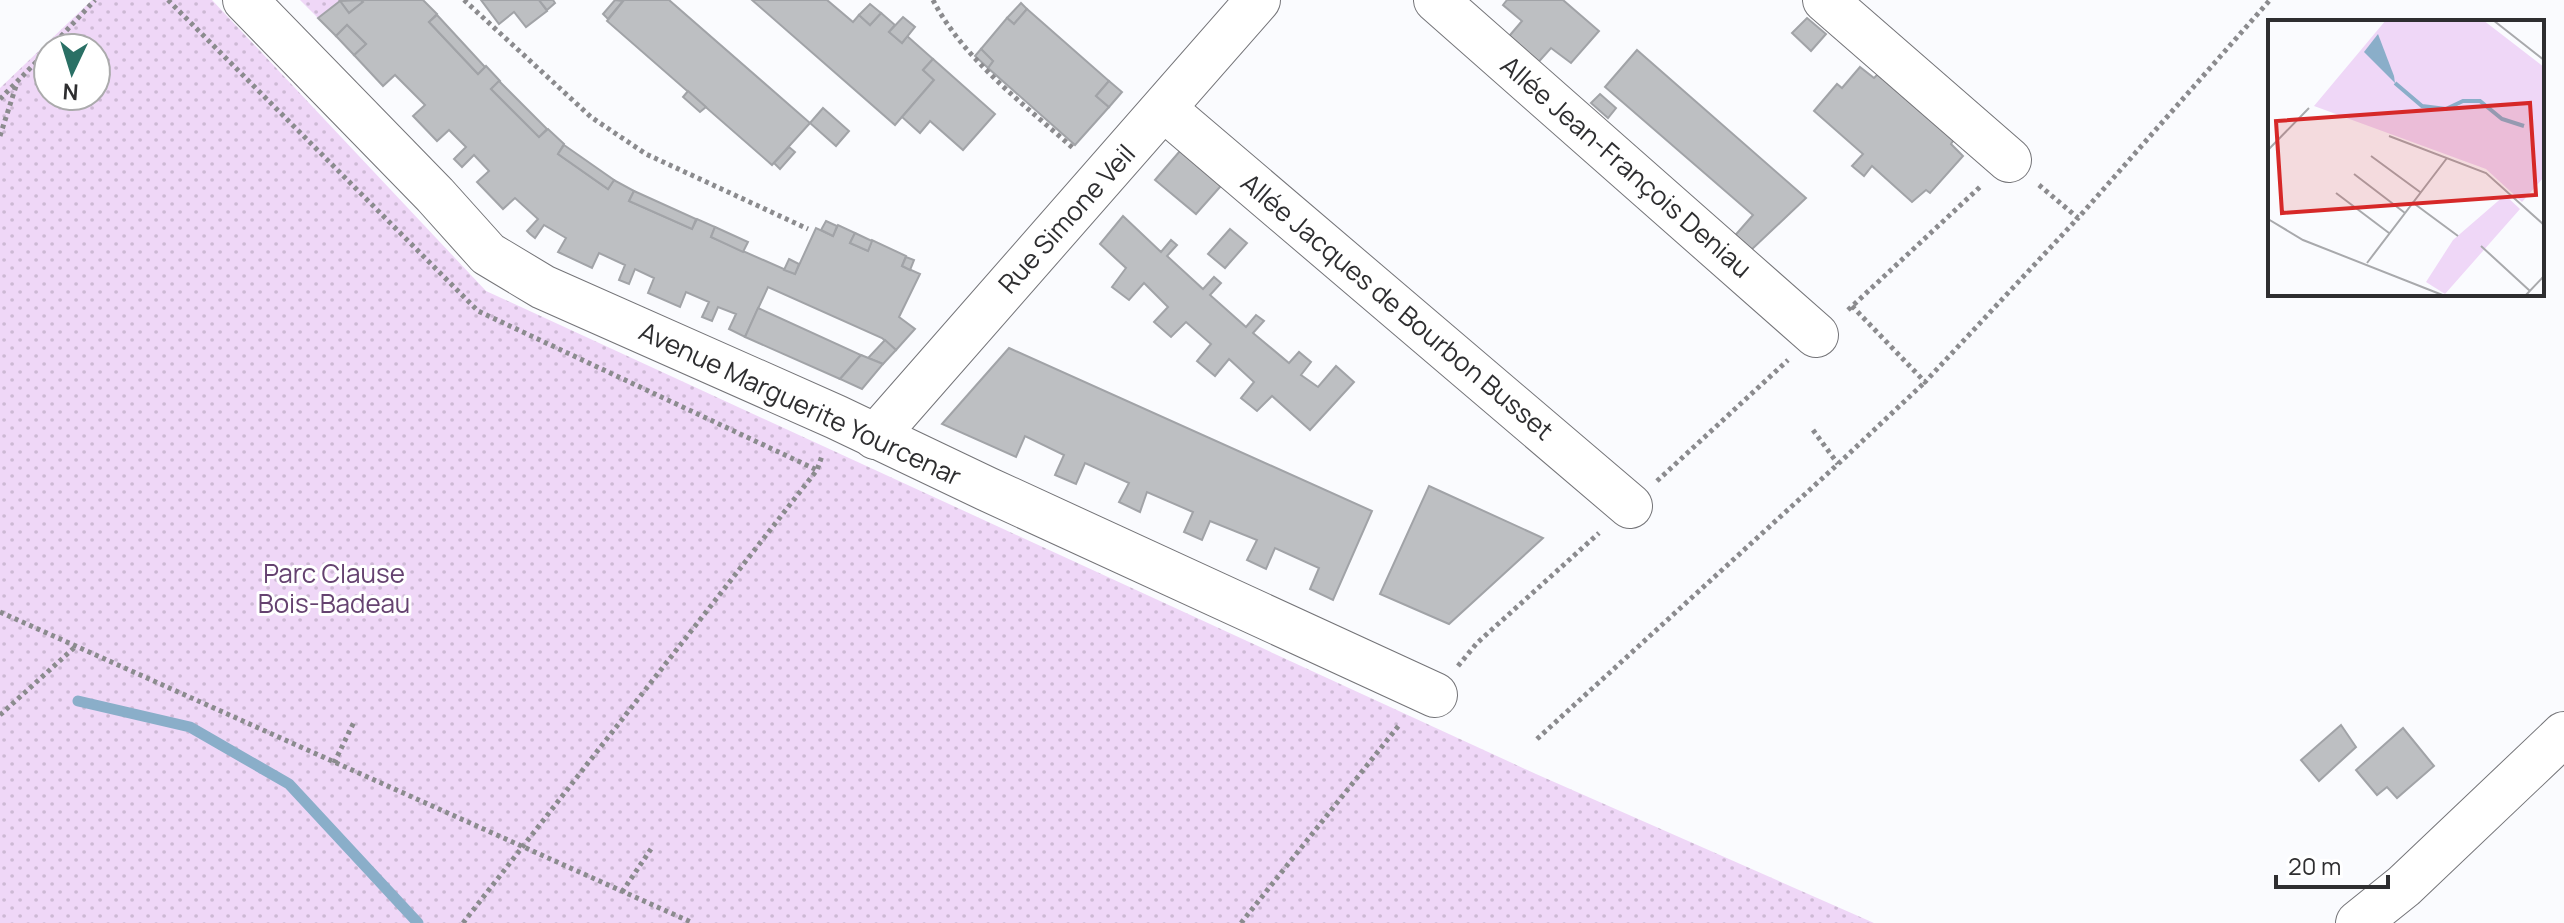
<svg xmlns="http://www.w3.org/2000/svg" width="2564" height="923" viewBox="0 0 2564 923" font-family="Manrope,sans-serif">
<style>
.green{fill:url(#green-dots);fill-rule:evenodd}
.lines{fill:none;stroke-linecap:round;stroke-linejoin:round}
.stream{stroke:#8aaec9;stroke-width:11}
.building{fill:#bdbfc2;stroke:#a1a3a7;stroke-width:2}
.minor-casing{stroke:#747478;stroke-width:46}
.path{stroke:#8b8b8e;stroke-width:5;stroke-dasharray:4 4;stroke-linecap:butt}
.minor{stroke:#fff;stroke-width:44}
.labels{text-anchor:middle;stroke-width:6;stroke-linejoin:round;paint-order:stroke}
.street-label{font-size:26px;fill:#2e2e30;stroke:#fff}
.park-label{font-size:26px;fill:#654270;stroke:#fff}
.inset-river{fill:none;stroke:#8aaec9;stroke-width:4}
.inset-road{fill:none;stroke:#a8a9ac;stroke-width:2}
.view{fill:#d62828;fill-opacity:0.15;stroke:#d62828;stroke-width:4}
.inset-edge{fill:none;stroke:#2e2e30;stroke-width:4}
</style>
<defs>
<pattern id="green-dots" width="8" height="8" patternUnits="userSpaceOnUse" patternTransform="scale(2)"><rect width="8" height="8" fill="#efd7f7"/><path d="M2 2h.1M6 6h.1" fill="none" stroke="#cdb9d4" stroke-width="1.8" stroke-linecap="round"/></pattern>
</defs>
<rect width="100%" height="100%" fill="#fafbfe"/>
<!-- green -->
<g class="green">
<path d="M92,0h120l274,291 1050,483 338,149h-1874v-835zM96,48v48h-48v-48z"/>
<path d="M300,0h41l-23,18z"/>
</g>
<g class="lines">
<!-- stream -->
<path class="stream" d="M78,701l112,26 99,57 129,139"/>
</g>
<!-- building -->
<g class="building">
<path d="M361,0l2,2 -14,11 -9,-12z"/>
<path d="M361,0h62l14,14 -8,8 49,52 8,-8 14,15 -9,8 48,48 9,-8 16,15 -6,10 50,35 6,-9 20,11 -5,10 63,28 5,-10 18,8 -4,10 84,37 21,-46 17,8 5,-11 17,8 -5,10 18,8 4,-11 34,16 -4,10 18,8 -21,43 16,12 -19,21 -14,-12 -114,-51 -23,50 -16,-8 7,-15 -18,-7 -6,14 -10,-4 7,-15 -23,-10 -6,15 -32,-14 6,-15 -19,-9 -6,15 -10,-4 6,-15 -26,-12 -7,15 -34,-16 8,-14 -22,-13 -9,13 -5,-4 -3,-3 11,-12 -23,-21 -12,11 -26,-27 12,-11 -15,-16 -12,12 -8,-8 12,-12 -17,-17 -12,11 -24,-25 12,-11 -30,-30 -12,11 -29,-31 12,-11 -19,-19 -11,11 -18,-18 22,-17 9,12 14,-11z"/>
<path d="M481,0h58l8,11 -21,16 -12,-15 -15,12z"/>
<path d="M539,0h14l2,3 -8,7z"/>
<path d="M615,0l8,1 -15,18 -5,-5z"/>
<path d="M624,0h45l141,123 -38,42 -165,-144z"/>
<path d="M752,0h75l26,22 6,-7 11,10 11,-12 14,12 -6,7 13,11 5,-7 26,23 -10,11 11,10 -39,45z"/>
<path d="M1507,0h56l36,31 -28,32 -20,-15 -17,19 -29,-26 17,-20 -19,-16z"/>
<path d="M1021,3l6,6 -13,15 -7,-6z"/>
<path d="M870,4l11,9 -11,12 -11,-10z"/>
<path d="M1027,9l82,72 -13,15 13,11 -34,38 -87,-77 5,-7 -12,-12 26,-31 7,6z"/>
<path d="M437,15l48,52 -7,7 -49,-52z"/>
<path d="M903,17l12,10 -13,16 -13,-11z"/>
<path d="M1807,18l19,16 -15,17 -19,-18z"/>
<path d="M347,25l19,19 -12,11 -18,-19z"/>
<path d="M981,49l12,12 -5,7 -13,-12z"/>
<path d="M1637,50l169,148 -58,55 -16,-14 21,-24 -148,-128z"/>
<path d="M933,59l62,55 -32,36 -33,-29 -10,12 -18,-16 32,-37 -11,-10z"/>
<path d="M1860,67l14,11 6,-6 75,66 -4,6 12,12 -33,37 -4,-3 -14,12 -40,-36 -8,10 -12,-10 11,-12 -49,-43 23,-27 5,4z"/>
<path d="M499,81l48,48 -8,8 -48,-48z"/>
<path d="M1109,81l13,11 -13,15 -13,-11z"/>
<path d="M688,91l18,16 -6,5 -17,-15z"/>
<path d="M1600,94l16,14 -8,10 -17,-15z"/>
<path d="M823,108l26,23 -13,15 -26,-23z"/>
<path d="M1186,144l41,35 -31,35 -41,-34z"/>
<path d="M564,145l50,35 -6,9 -50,-35z"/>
<path d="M789,147l6,5 -15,17 -6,-6z"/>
<path d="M634,191l62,28 -4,10 -63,-28z"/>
<path d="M1123,216l38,36 10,-12 6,5 -10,11 36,33 11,-12 7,6 -11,12 36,32 10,-12 8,6 -11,12 36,30 10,-11 12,10 -10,13 17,12 18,-21 18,16 -44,48 -38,-34 -15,15 -16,-13 13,-16 -25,-23 -14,17 -18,-15 14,-17 -25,-22 -15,15 -17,-15 14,-15 -24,-24 -15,17 -17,-13 14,-19 -26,-24z"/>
<path d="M826,221l11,5 -4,10 -12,-6z"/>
<path d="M715,227l33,15 -5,10 -32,-15z"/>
<path d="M1230,229l17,14 -22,25 -17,-14z"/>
<path d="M855,233l17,8 -4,10 -18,-8z"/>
<path d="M906,257l8,3 -4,10 -8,-4z"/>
<path d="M789,259l10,5 -4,10 -11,-4z"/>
<path d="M758,308l103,47 -21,24 -95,-42z"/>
<path d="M885,340l11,10 -13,14 -15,-6z"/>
<path d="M1009,348l363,163 -39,89 -23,-11 9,-21 -44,-20 -9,21 -19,-9 10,-20 -47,-19 -8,19 -18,-8 9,-20 -46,-20 -7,20 -21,-10 10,-19 -44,-20 -9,21 -21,-9 9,-20 -39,-19 -9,21 -74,-33z"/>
<path d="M861,355l22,9 -21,25 -22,-10z"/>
<path d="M1429,486l114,52 -94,86 -69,-30z"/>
<path d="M2341,725l15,22 -37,34 -18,-21z"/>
<path d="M2403,728l31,38 -37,32 -10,-11 -10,8 -21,-25z"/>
</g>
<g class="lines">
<!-- minor casing -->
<g class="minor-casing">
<g id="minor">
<path d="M245,0l190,195 53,59 55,33 293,130 151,72 448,206"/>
<path d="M1436,0l380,335"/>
<path d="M1825,0l184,160"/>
<path d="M1164,109l466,397"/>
<path d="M875,437l383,-437"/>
<path d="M2358,923l46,-37 160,-152"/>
</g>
</g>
<!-- path -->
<g class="path">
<path d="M168,0l310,311 339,159"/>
<path d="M464,0l127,117 55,37 162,75"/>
<path d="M933,0c30,59 92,105 141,149"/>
<path d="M50,48l45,-48"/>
<path d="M0,99l48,-49"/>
<path d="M0,136l17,-53"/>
<path d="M2039,185l39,33 192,-218"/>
<path d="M1852,306l73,76 153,-164"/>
<path d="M1848,310l133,-124"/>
<path d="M1813,430l25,34"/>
<path d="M1657,481l131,-121"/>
<path d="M0,612l693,311"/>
<path d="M1458,666l19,-23 122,-110"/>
<path d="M0,715l75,-68"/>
<path d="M1537,739l301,-275 87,-82"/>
<path d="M334,763l21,-43"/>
<path d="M622,892l29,-43"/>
<path d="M463,923l354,-453 5,-14"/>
<path d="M1241,923l159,-199"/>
</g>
<!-- minor -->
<use href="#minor" class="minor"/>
</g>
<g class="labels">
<!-- street labels -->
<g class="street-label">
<text transform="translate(1626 167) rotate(41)" y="9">Allée Jean-François Deniau</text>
<text transform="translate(1067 219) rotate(-48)" y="9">Rue Simone Veil</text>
<text transform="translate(1397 307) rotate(40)" y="9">Allée Jacques de Bourbon Busset</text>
<text transform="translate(800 404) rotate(25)" y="9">Avenue Marguerite Yourcenar</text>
</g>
<!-- park labels -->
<g class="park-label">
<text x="334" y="583">Parc Clause<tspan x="334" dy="30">Bois-Badeau</tspan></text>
</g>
</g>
<!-- overview -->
<g transform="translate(2268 20)">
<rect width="276" height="276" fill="#fafbfe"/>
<path d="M118,0h97l61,47v110l-22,25 -36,-33 -172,-63zM237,175l15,14 -75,85 -19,-12 27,-42z" fill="#efd7f7"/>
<path d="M110,14l16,42 1,7 -31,-31z" fill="#8aaec9"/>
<path class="inset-river" d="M127,63l27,23 24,3 17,-8h17l22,18 22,7"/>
<path class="inset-road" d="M225,0l51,40M121,116l97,37 58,52M0,130l41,-42M103,136l49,36M86,154l51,39M68,173l53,40M144,182l46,34M0,199l35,21 142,56M213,226l49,45M99,243l80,-105M257,276l19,-20"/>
<path class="view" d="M262,83l6,92 -254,18 -6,-92z"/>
<rect width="276" height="276" class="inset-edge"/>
</g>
<!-- north arrow -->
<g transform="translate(72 72) rotate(184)"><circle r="38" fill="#ffffff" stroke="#ababac" stroke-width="2"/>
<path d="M0-6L14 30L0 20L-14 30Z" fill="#2a7065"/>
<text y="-12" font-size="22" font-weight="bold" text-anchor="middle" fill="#2e2e30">N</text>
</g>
<!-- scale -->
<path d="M2276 875v12h112v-12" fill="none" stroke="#2e2e30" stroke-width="4"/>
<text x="2288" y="875" font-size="24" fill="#2e2e30" stroke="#ffffff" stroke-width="6" paint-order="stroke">20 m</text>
</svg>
